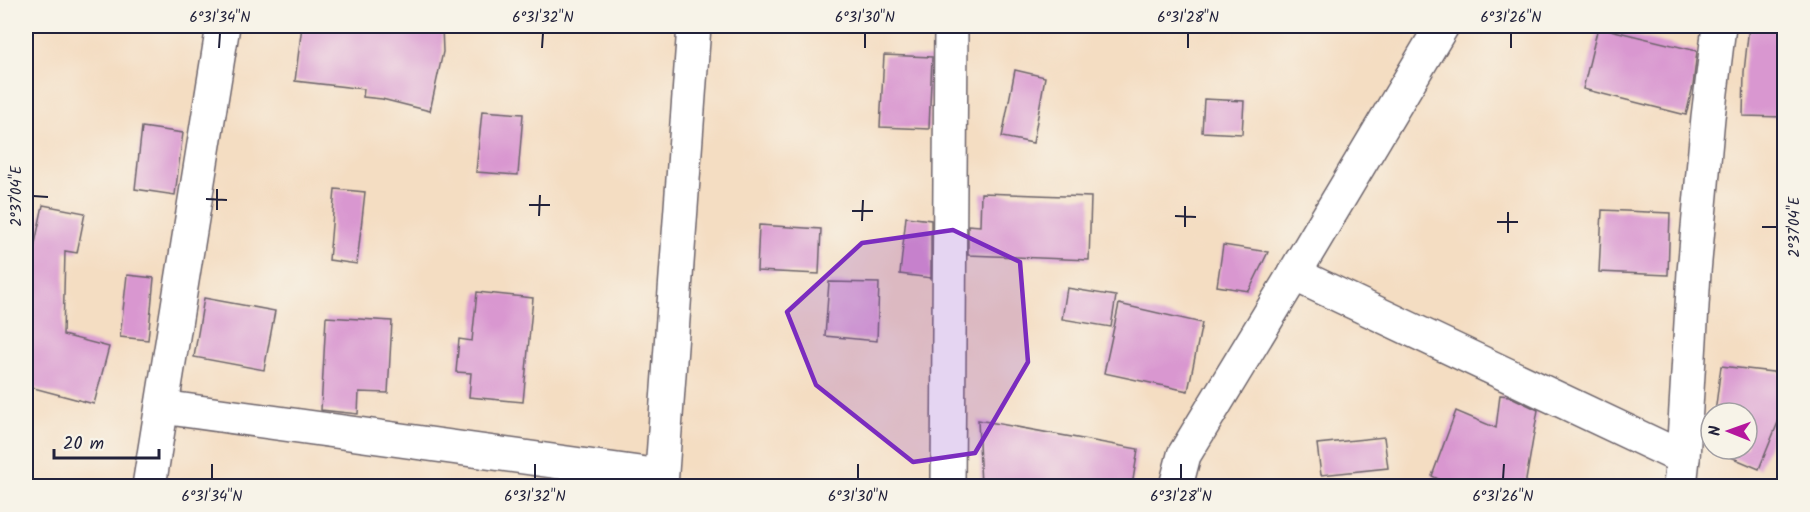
<svg xmlns="http://www.w3.org/2000/svg" width="1810" height="512" viewBox="0 0 1810 512" font-family="Kalam,sans-serif">
<style>
.building{fill:#d997d0}
.lines{fill:none;stroke-linecap:round;stroke-linejoin:round}
.minor-casing{stroke:#6c636a;stroke-width:36}
.minor{stroke:#fff;stroke-width:33}
.marked{fill:#7b2cbf;fill-opacity:0.2;stroke:#7b2cbf;stroke-width:4.5;stroke-linejoin:round}
.ticks{fill:none;stroke:#22223b;stroke-width:2}
.neatline{fill:none;stroke:#22223b;stroke-width:2}
.ticks-label{font-size:15px;text-anchor:middle;fill:#22223b}
</style>
<rect width="100%" height="100%" fill="#f7f3e8"/>
<filter id="ink" filterUnits="userSpaceOnUse"><feTurbulence type="fractalNoise" baseFrequency=".0167" numOctaves="2"/><feDisplacementMap in="SourceGraphic" scale="12" xChannelSelector="R" yChannelSelector="G"/><feConvolveMatrix kernelMatrix="1 2 1 2 8 2 1 2 1" color-interpolation-filters="sRGB"/></filter>
<filter id="wash" filterUnits="userSpaceOnUse"><feTurbulence type="fractalNoise" baseFrequency=".008" numOctaves="4" result="noise"/><feDisplacementMap in="SourceGraphic" scale="24" xChannelSelector="R" yChannelSelector="G"/><feGaussianBlur stdDeviation="1.35" result="paint"/><feColorMatrix in="noise" values="0 0 0 0 0 0 0 0 0 0 0 0 0 0 0 0 0 1.4 0 .05"/><feComposite in="paint" operator="in"/></filter>
<g filter="url(#wash)">
<rect width="100%" height="100%" fill="#f4ddc2"/>
<g id="blocks">
<!-- building -->
<g class="building">
<path d="M302,26h140l1,26 -13,59 -48,-12 -19,-2 1,-8 -69,-8z"/>
<path d="M1749,26h36v91l-42,-1 1,-44z"/>
<path d="M1598,27l99,24 -4,35 -7,29 -103,-26z"/>
<path d="M884,55l48,2 -3,72 -49,-2z"/>
<path d="M1015,70l30,7 -12,66 -31,-6z"/>
<path d="M1204,99l40,2 -2,33 -40,-2z"/>
<path d="M482,111l41,3 -5,61 -42,-3z"/>
<path d="M142,127l41,6 -8,62 -40,-6z"/>
<path d="M335,189l30,3 -8,72 -28,-4z"/>
<path d="M981,193l110,4 -2,63 -121,-5v-30l12,1z"/>
<path d="M43,205l42,8 -8,40 -12,-2 -2,84 46,12 -15,57 -68,-18v-133h7z"/>
<path d="M1602,210l68,3 -2,62 -69,-3z"/>
<path d="M906,217l25,3v58l-31,-4z"/>
<path d="M759,225l62,4 -2,45 -62,-3z"/>
<path d="M1223,245l45,7 -19,39 -32,-5z"/>
<path d="M127,275l27,3 -6,62 -28,-3z"/>
<path d="M829,282l50,1 -2,58 -52,-5z"/>
<path d="M1067,288l49,8 -5,31 -49,-8z"/>
<path d="M477,292l56,6 -10,104 -54,-5 2,-24 -15,-1 3,-33 13,2z"/>
<path d="M204,298l71,13 -11,59 -70,-13z"/>
<path d="M1119,304l83,19 -14,68 -84,-18z"/>
<path d="M326,317l66,4 -4,72 -29,-1 -1,22 -37,-4z"/>
<path d="M1721,366l60,7v42l-22,54 -47,-20h35v-36h-32z"/>
<path d="M1500,395l9,1 29,14 -13,76h-73l-20,-10 24,-65 40,17z"/>
<path d="M978,420l160,29 -6,37h-151z"/>
<path d="M1384,437l4,31 -67,7 -4,-31z"/>
</g>
</g>
</g>
<g filter="url(#ink)">
<use href="#blocks" fill-opacity="0" stroke="#6c636a" stroke-width="1.5"/>
<g class="lines">
<!-- minor casing -->
<g class="minor-casing">
<g id="minor">
<path d="M1294,274l389,184"/>
<path d="M162,407l499,69"/>
<path d="M149,486l74,-460"/>
<path d="M661,486l33,-460"/>
<path d="M948,486l3,-460"/>
<path d="M1176,486l8,-31 110,-181 148,-248"/>
<path d="M1680,486l3,-28 11,-186 14,-155 11,-91"/>
</g>
</g>
<!-- minor -->
<use href="#minor" class="minor"/>
</g>
</g>
<!-- marked area -->
<path class="marked" d="M953,230l67,32 8,100 -53,91 -62,9 -97,-77 -29,-73 75,-69z"/>
<!-- ticks -->
<path class="ticks" d="M219,48l1,-15M542,48l1,-15M865,48v-15M1188,48v-15M1511,48v-15M33,196l15,1M206,199l21,1M529,205h21M217,210v-21M852,211h21M539,216l1,-21M1175,216l21,1M862,221l1,-21M1497,222h21M1185,227v-21M1762,227h15M1508,233v-21M212,479v-15M535,479v-15M858,479v-15M1181,479v-15M1503,479l1,-15"/>
<!-- margin -->
<rect width="1810" height="512" fill="none" stroke="#f7f3e8" stroke-width="66"/>
<!-- north arrow -->
<g transform="translate(1729 431) rotate(271)"><circle r="28" fill="#f7f3e8" stroke="#a29fa3" stroke-width="1.5"/>
<path d="M0-4.5L10 22L0 15L-10 22Z" fill="#b5179e"/>
<text y="-9" font-size="16" font-weight="bold" text-anchor="middle" fill="#22223b">N</text>
</g>
<!-- scale -->
<path d="M54 449v9h105v-9" fill="none" stroke="#22223b" stroke-width="3"/>
<text x="63" y="449" font-size="18" fill="#22223b" stroke="#f7f3e8" stroke-width="4.5" paint-order="stroke">20 m</text>
<rect x="33" y="33" width="1744" height="446" class="neatline"/>
<g class="ticks-label">
<text x="220" y="22">6°31'34"N</text>
<text x="543" y="22">6°31'32"N</text>
<text x="865" y="22">6°31'30"N</text>
<text x="1188" y="22">6°31'28"N</text>
<text x="1511" y="22">6°31'26"N</text>
<text transform="translate(16 196) rotate(-90)" y="5">2°37'04"E</text>
<text transform="translate(1794 227) rotate(-90)" y="5">2°37'04"E</text>
<text x="212" y="501">6°31'34"N</text>
<text x="535" y="501">6°31'32"N</text>
<text x="858" y="501">6°31'30"N</text>
<text x="1181" y="501">6°31'28"N</text>
<text x="1503" y="501">6°31'26"N</text>
</g>
</svg>
